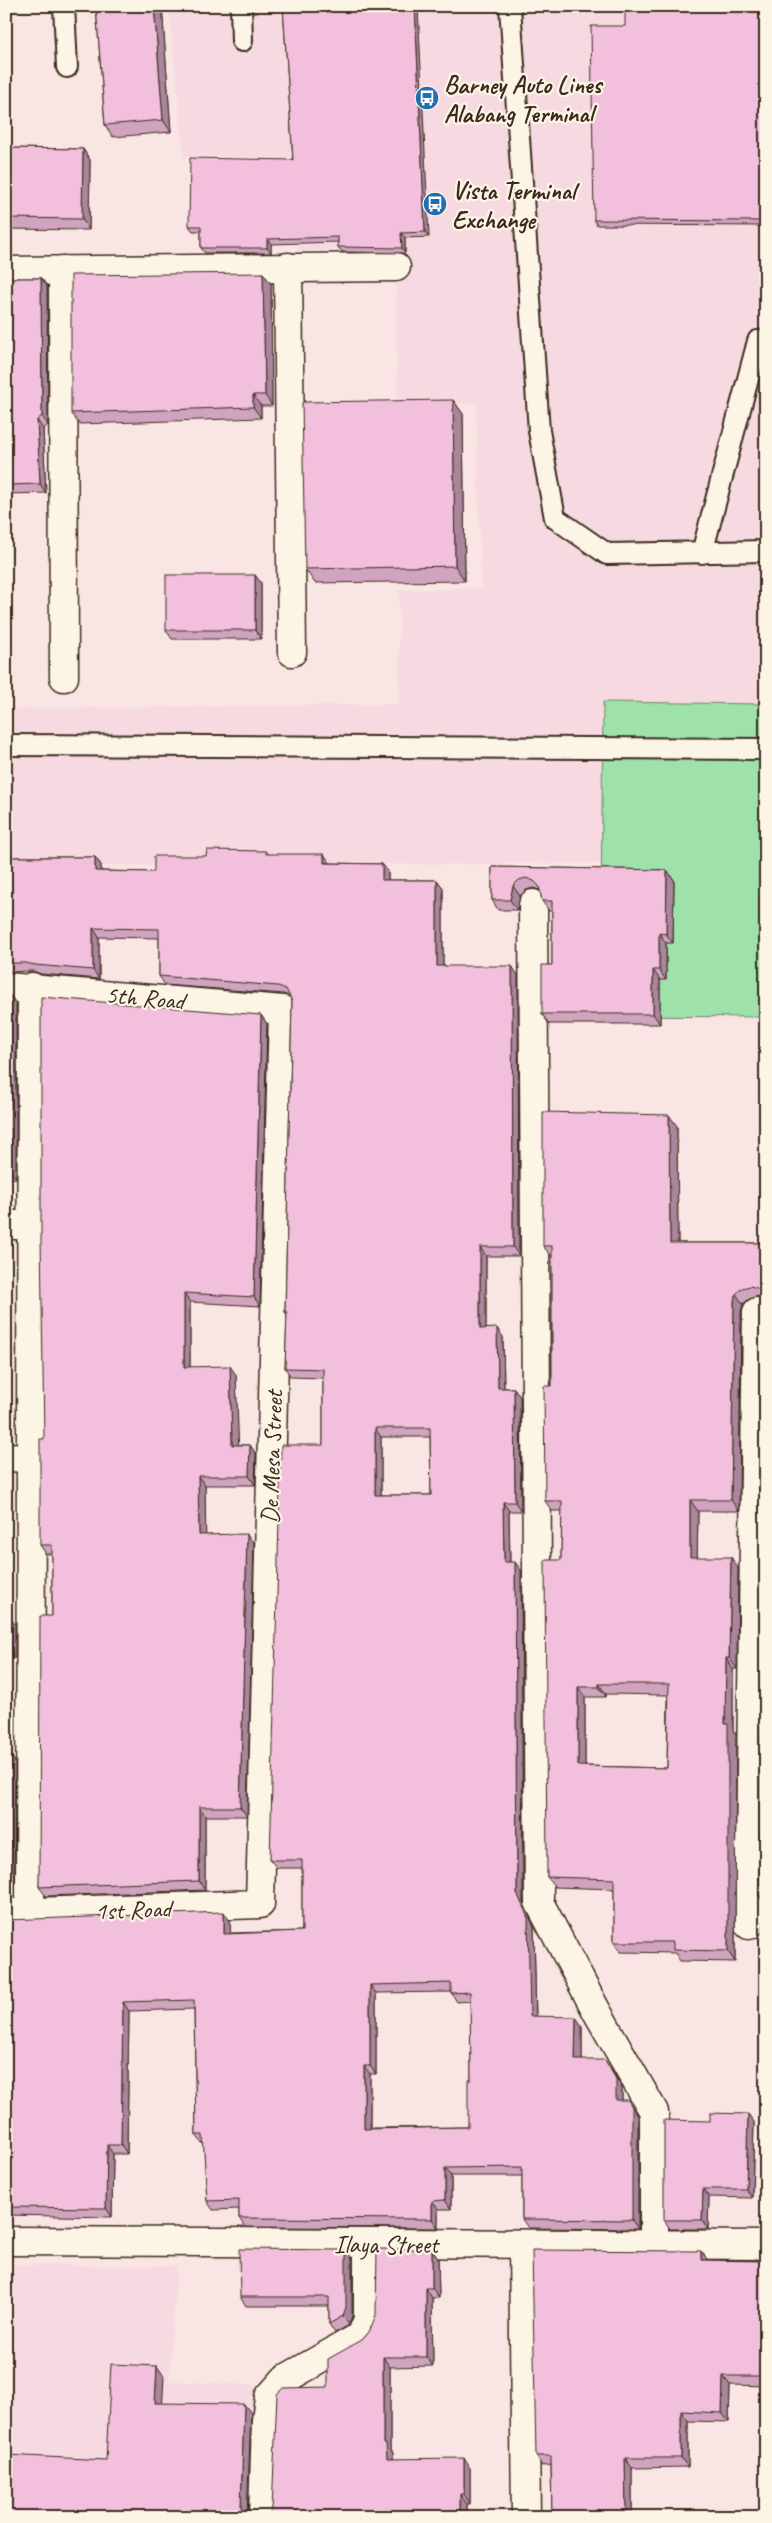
<svg xmlns="http://www.w3.org/2000/svg" width="772" height="2523" viewBox="0 0 772 2523" font-family="Caveat,sans-serif">
<style>
.built{fill:#f7dae1}
.green{fill:#9ee1ab;stroke:#6c8664}
.lines{fill:none;stroke-linecap:round;stroke-linejoin:round}
.service-casing{stroke:#3b2a1e;stroke-width:24}
.minor-casing{stroke:#3b2a1e;stroke-width:31}
.secondary-casing{stroke:#3b2a1e;stroke-width:31}
.service{stroke:#fcf5e5;stroke-width:20}
.minor{stroke:#fcf5e5;stroke-width:28}
.secondary{stroke:#fcf5e5;stroke-width:28}
.wall{fill:#d0a4be;stroke:#3b2a1e;fill-rule:evenodd}
.shaded-wall{fill:#a9869b;stroke:#3b2a1e}
.building{fill:#f2bfdd;stroke:#3b2a1e;fill-rule:evenodd}
.labels{text-anchor:middle;stroke-width:4.5;stroke-linejoin:round;paint-order:stroke}
.poi-label{font-size:25px;font-weight:bold;fill:#3b2a1e;stroke:#fcf5e5;text-anchor:start}
.street-label{font-size:25px;fill:#3b2a1e;stroke:#fcf5e5}
</style>
<rect width="100%" height="100%" fill="#f9e5e3"/>
<filter id="ink" filterUnits="userSpaceOnUse"><feTurbulence type="fractalNoise" baseFrequency=".02" numOctaves="2"/><feDisplacementMap in="SourceGraphic" scale="10" xChannelSelector="R" yChannelSelector="G"/><feConvolveMatrix kernelMatrix="1 2 1 2 8 2 1 2 1" color-interpolation-filters="sRGB"/></filter>
<g filter="url(#ink)">
<!-- built -->
<g class="built">
<path d="M169,6h597v857l-760,3v-157l393,-5v-114l82,-2 -5,-184 -79,1 -1,-155 -97,1 -2,-93 -113,-2z"/>
<path d="M6,2265l171,1 -8,115 86,4 -5,132h-244z"/>
</g>
<!-- green -->
<path class="green" d="M603,702l163,2v313l-166,-1z"/>
<g class="lines">
<!-- service casing -->
<g class="service-casing">
<g id="service">
<path d="M64,6l3,61"/>
<path d="M241,6l1,35"/>
<path d="M510,6l29,425 16,87 52,36 159,-3"/>
<path d="M702,553l56,-212 8,-1"/>
<path d="M6,745l760,4"/>
</g>
</g>
<!-- minor casing -->
<g class="minor-casing">
<g id="minor">
<path d="M288,267l4,385"/>
<path d="M63,270l1,407"/>
<path d="M6,271l390,-4"/>
<path d="M533,904l6,998 57,108 58,102v133"/>
<path d="M6,987l277,23 -23,894 -254,9"/>
<path d="M6,1225h25"/>
<path d="M6,1457l25,1"/>
<path d="M30,1913l2,-926"/>
<path d="M749,1925l8,-613"/>
<path d="M523,2244l3,273"/>
<path d="M263,2517l3,-97 3,-23 16,-18 76,-43 7,-17v-75"/>
</g>
</g>
<!-- secondary casing -->
<g class="secondary-casing">
<path id="secondary" d="M6,2241l760,4"/>
</g>
<!-- service -->
<use href="#service" class="service"/>
<!-- minor -->
<use href="#minor" class="minor"/>
<!-- secondary -->
<use href="#secondary" class="secondary"/>
</g>
<!-- wall -->
<g class="wall">
<path d="M96,6h66l9,126 -58,5 -8,-12z"/>
<path d="M283,6l146,231 -24,1v15l-63,-1 -4,-5v-5l-67,2v9h-66l-4,-5v-17h-8l-4,-5 104,-66z"/>
<path d="M766,6v220l-169,-1 -3,-5 31,-194z"/>
<path d="M6,148l77,1 7,11 -1,70 -83,-1z"/>
<path d="M263,273l8,11 1,122h-11v12l-182,6 -8,-11z"/>
<path d="M6,278h35l6,8 1,139 -5,4 3,64 -40,1z"/>
<path d="M453,400l10,14 2,167 -150,2 -10,-14z"/>
<path d="M255,575l6,8v56h-89l-6,-9z"/>
<path d="M268,854l62,9 52,1 6,8v8h49l6,8v78l75,9 1,281h-33v72l17,9 1,51h10l6,9 1,114h-12l1,51 11,8 2,332 11,25 2,89 46,10v34l29,9 11,19v12l12,9 4,7v113l-110,-1 -6,-9v-43h-71v33h-13v19l-193,-1 -6,-9v-9l-26,1 -6,-9 -3,-58h-2l-6,-8 -2,-126 -65,2 -2,143h-14l-1,63 -106,-2v-295l224,1v12l72,-2v-63h-25l-7,-8 53,-415v-67l-32,-1 -6,-9 2,-53 -2,-3 7,-311 -2,-4 -6,-3 -119,-9 -6,-9v-38l-60,-1v42l-58,-5 -8,-3 -27,1v-115h89l6,8v6l53,1 52,-16zM381,1437h49l1,58h-50zM451,1992l6,10 14,-1v79l-3,47 -98,1v-54h6v-81z"/>
<path d="M492,867l175,3 7,10 -1,63h-7v37h-6v44h-111l-7,-10 10,-49v-54h-3l-7,-10 -2,-11 -7,-2 -7,2 -6,6 -3,14h-19l-6,-10z"/>
<path d="M6,994l4,1 6,9v174l-10,1z"/>
<path d="M261,1015l6,9 -7,282 -70,-4v65l46,8 2,70h12l6,9 -1,31h-50v50l49,8 -7,273h-42v74l-159,6 -7,-9 13,-271v-62h-6l-6,-9z"/>
<path d="M677,1126l1,117h88v206l-3,-3 2,-144 -1,-4 -6,-2 -9,3 -6,5 -2,8 -2,199h-41l-1,46 41,11 -1,101h-4v61l3,4 -1,228 -55,-1 -5,-8 -54,-1 -7,-10v-53l-59,-2 -8,-10 14,-317 1,-49h-10l-7,-10 7,-115v-130h-1l-8,-10zM606,1694l62,1 -1,73 -82,-2v-69h21z"/>
<path d="M6,1616h3l6,9v33h-9z"/>
<path d="M766,1726v178h-1l-6,-8z"/>
<path d="M6,1753h3l6,9 -1,135 -8,1z"/>
<path d="M754,2122l-2,76 -43,-1 -1,32h-38l-6,-9z"/>
<path d="M352,2258v58l-3,9 -14,8 -6,-9v-18h-83l-6,-9z"/>
<path d="M438,2259l1,39h-7l1,68 -43,1v82l3,4v6l77,9v36h-3v13l-198,-1 59,-129 34,-47z"/>
<path d="M707,2260l59,1v125l-36,-1 -1,37 -41,-1v46l-56,1v49h-80l-1,-52 -9,1 -6,-10z"/>
</g>
<!-- shaded-wall -->
<g class="shaded-wall">
<path d="M154,6h8l9,126 -8,-12z"/>
<path d="M415,6h3l11,231 -4,-5z"/>
<path d="M83,149l7,11 -1,70 -7,-11z"/>
<path d="M401,233l4,5v15l-3,-5z"/>
<path d="M267,239l4,5v9l-4,-5z"/>
<path d="M263,273l8,11 1,122 -7,-11z"/>
<path d="M41,278l6,8 1,139 -6,-9z"/>
<path d="M253,395l8,11v12l-8,-11z"/>
<path d="M453,400l10,14 2,167 -10,-15z"/>
<path d="M37,420l6,9 3,64 -6,-9z"/>
<path d="M255,575l6,8v56l-6,-9z"/>
<path d="M324,854l6,9h-6z"/>
<path d="M95,857l6,8v15l-6,-9z"/>
<path d="M382,864l6,8v16l-6,-8z"/>
<path d="M667,870l7,10 -1,63 -7,-9z"/>
<path d="M437,880l6,8v87l-6,-9z"/>
<path d="M513,886l7,10 -3,14 -7,-10z"/>
<path d="M93,928l6,9v42l-6,-9z"/>
<path d="M659,933l7,10v37l-7,-10z"/>
<path d="M512,966l6,9 1,281 -6,-9z"/>
<path d="M653,970l7,10v44l-7,-10z"/>
<path d="M10,995l6,9v174l-6,-8z"/>
<path d="M261,1015l6,9 -7,282 -6,-9z"/>
<path d="M669,1115l8,11 1,127 -8,-10z"/>
<path d="M480,1247l6,9v81l-6,-8z"/>
<path d="M184,1293l6,9v73l-6,-8z"/>
<path d="M736,1294l7,10 -2,8 -2,199 -8,-11 3,-199z"/>
<path d="M497,1328l6,9 1,60 -6,-9z"/>
<path d="M230,1366l6,9 3,79 -7,-9z"/>
<path d="M514,1388l6,9 1,114 -6,-9z"/>
<path d="M375,1428l6,9v67l-6,-9z"/>
<path d="M250,1445l6,9 -1,31 -6,-9z"/>
<path d="M198,1476l7,9 1,59 -7,-9z"/>
<path d="M690,1500l8,11 -1,57 -7,-11z"/>
<path d="M503,1502l6,9 1,59 -6,-8z"/>
<path d="M247,1534l7,9 -7,273 -7,-9z"/>
<path d="M731,1557l7,11 -1,101 -8,-11z"/>
<path d="M515,1562l6,8 2,332 11,25 2,98 -6,-9 -13,-123z"/>
<path d="M9,1616l6,9v33l-6,-9z"/>
<path d="M726,1658l7,11v61l3,4 -1,228 -7,-11 -3,-227z"/>
<path d="M599,1684l7,10v3l-7,-10z"/>
<path d="M578,1687l7,10v80l-7,-11z"/>
<path d="M9,1753l6,9 -1,135 -6,-9z"/>
<path d="M199,1807l6,9v74l-6,-9z"/>
<path d="M224,1912l6,9 1,21 -7,-8z"/>
<path d="M370,1985l6,8v81l-6,-8z"/>
<path d="M123,2002l6,9 -2,143 -6,-9z"/>
<path d="M576,2017l6,9v42l-7,-8z"/>
<path d="M605,2060l6,9 11,19v20l-6,-8z"/>
<path d="M364,2066l6,8v63l-6,-8z"/>
<path d="M628,2100l10,16v113l-6,-9z"/>
<path d="M748,2114l6,8 -2,76 -6,-9z"/>
<path d="M107,2145l6,9 -1,63 -6,-9z"/>
<path d="M445,2168l6,8v33l-6,-9z"/>
<path d="M703,2189l6,8 -1,32 -6,-9z"/>
<path d="M432,2201l6,8v19l-6,-9z"/>
<path d="M432,2249l6,10 1,39 -7,-10z"/>
<path d="M346,2250l6,8v58l-3,9 -6,-9z"/>
<path d="M701,2251l7,9h-7z"/>
<path d="M426,2288l6,10 1,68 -7,-9z"/>
<path d="M383,2357l7,10v82l3,4v16l-6,-10 -4,-15z"/>
<path d="M157,2366l7,10 -2,37 -7,-10z"/>
<path d="M723,2376l7,9 -1,37 -7,-9z"/>
<path d="M244,2404l7,9 -4,104h-3l-3,-10z"/>
<path d="M681,2411l7,10v46l-7,-9z"/>
<path d="M464,2458l6,10v36l-6,-10z"/>
<path d="M625,2458l7,10v49h-6z"/>
<path d="M460,2494l7,10v13h-7z"/>
</g>
<!-- building -->
<g class="building">
<path d="M96,6h58l9,114 -58,5z"/>
<path d="M283,6h132l10,226 -24,1 1,15 -64,-1v-10l-71,2v9h-66v-22h-12l1,-68 103,2z"/>
<path d="M625,6h141v215l-172,-1 -3,-194h34z"/>
<path d="M6,148l77,1 -1,70 -76,-1z"/>
<path d="M263,273l2,122h-12v12l-182,6v-138z"/>
<path d="M6,278h35l1,138 -5,4 3,64 -34,1z"/>
<path d="M453,400l2,166 -150,3 -3,-167z"/>
<rect x="166" y="575" width="89" height="55"/>
<path d="M207,850l59,1v3h58v9l58,1v16h55v86h75l1,281h-33v82l17,-1 1,60h16l1,114h-12l1,60h11l2,331 11,25 2,98 46,1 -1,43h30l11,19v21h12l4,7v113l-110,-1v-52l-77,1v32l-13,1v18l-193,-1v-18l-32,1 -4,-66h-7l-2,-135 -71,2 -2,143h-14l-1,63 -100,-1v-287l218,-8v22l78,-3v-71h-32l11,-415h42v-76l-38,-1 2,-56h-2l7,-311 -6,-12 -8,-3 -119,-10v-47l-66,-1v42l-58,-5 -9,-2h-20v-106h89v14l59,1v-16h52zM375,1428h55l1,67h-56zM451,1983v10l19,-1 1,88h-3v47l-104,2v-63h6v-81z"/>
<path d="M492,867l175,3 -1,64 -7,-1v37h-6v44h-111v-49h10v-64h-10l-3,-15 -5,-5 -8,-3 -7,2 -6,6 -3,14h-18z"/>
<path d="M6,994l4,1v175h-4z"/>
<path d="M41,997l220,18 -7,282 -70,-4v74l46,-1 2,79h18l-1,31h-51l1,59 48,-1 -7,273h-41v74l-160,6 1,-271h12v-71h-12v-106h4l-3,-201z"/>
<path d="M543,1112l126,3 1,128h96v202l-3,1 2,-144 -2,-9 -6,-5 -7,-2 -8,2 -6,6 -2,7 -3,199h-41v57h41l-2,101h-3l-1,66h3v227l-55,-1v-8h-59v-63l-67,-2 -2,-317h16l1,-59h-17l-1,-115h8v-140h-9zM599,1684h70l-2,84 -89,-2v-79h21z"/>
<rect x="6" y="1616" width="3" height="33"/>
<path d="M761,1726h5v170h-7z"/>
<path d="M6,1753h3l-1,135 -2,1z"/>
<path d="M710,2113l38,1 -2,75h-43l-1,31h-38v-100l46,1z"/>
<path d="M239,2249l107,1v57l-3,9 -14,8v-27h-89z"/>
<path d="M377,2249h55v39h-6v69h-43v87h3l1,15 77,-1v36h-4v23h-192l4,-9 5,-114 6,-6 45,-1v-28l34,-19 7,-8 7,-17z"/>
<path d="M532,2250l169,1v9l65,1v115h-43l-1,37 -41,-2v47h-56l1,59h-74l-1,-61h-15z"/>
<path d="M111,2364l46,2 -2,37 89,1 -3,103 2,8 1,2h-238v-62l100,5z"/>
</g>
</g>
<!-- icons -->
<defs>
<g id="bus-disc" transform="scale(1.25)"><circle r="9.5" fill="#1f6fb2" stroke="#fcf5e5"/><path d="M-5-6H5V4H4V6H2V4H-2V6H-4V4H-5ZM-3.5-4V0h7V-4ZM-3.5 1.2v1.5H-2V1.2ZM2 1.2v1.5H3.5V1.2Z" fill="#fff"/></g>
</defs>
<g fill-rule="evenodd">
<use href="#bus-disc" x="427" y="98"/>
<use href="#bus-disc" x="435" y="204"/>
</g>
<g class="labels">
<!-- poi labels -->
<g class="poi-label">
<text x="444" y="93">Barney Auto Lines<tspan x="444" dy="29">Alabang Terminal</tspan></text>
<text x="452" y="199">Vista Terminal<tspan x="452" dy="29">Exchange</tspan></text>
</g>
<!-- street labels -->
<g class="street-label">
<text transform="translate(145 997) rotate(5)" y="9">5th Road</text>
<text transform="translate(271 1457) rotate(-88)" y="9">De Mesa Street</text>
<text transform="translate(133 1909) rotate(-2)" y="9">1st Road</text>
<text x="386" y="2253">Ilaya Street</text>
</g>
</g>
<!-- margin -->
<rect width="772" height="2523" fill="none" stroke="#fcf5e5" stroke-width="25"/>
<rect x="12" y="12" width="747" height="2498" fill="none" stroke="#3b2a1e" stroke-width="2" filter="url(#ink)"/>
</svg>
